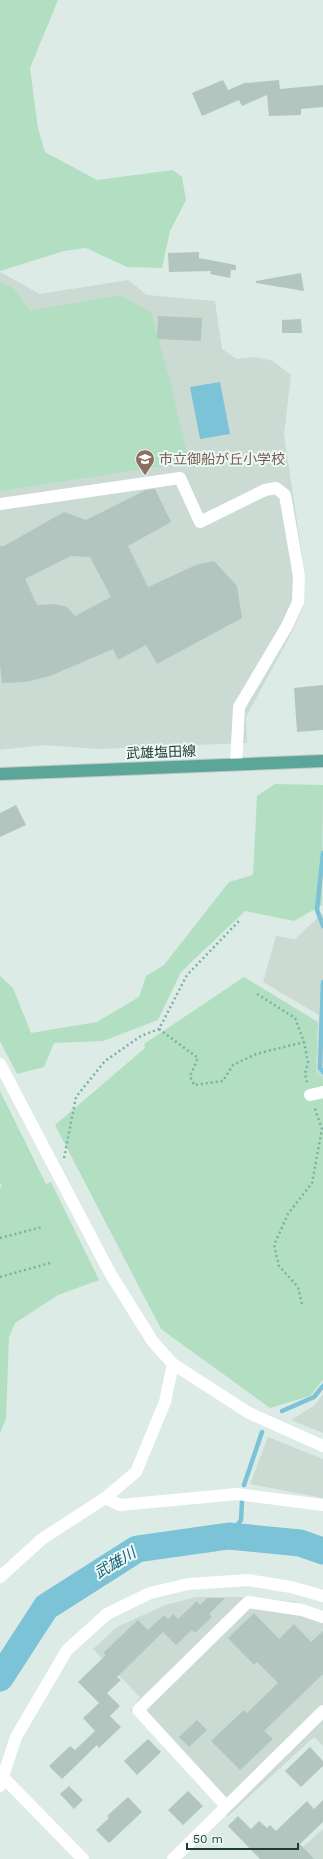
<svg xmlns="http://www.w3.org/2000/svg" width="323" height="1859" viewBox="0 0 323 1859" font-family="'Work Sans','Noto Sans JP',sans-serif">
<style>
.built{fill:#cbdbd4}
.green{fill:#b2dfc1}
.water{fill:#7dc3d7}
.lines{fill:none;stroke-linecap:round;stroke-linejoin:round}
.stream{stroke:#7dc3d7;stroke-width:4.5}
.river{stroke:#7dc3d7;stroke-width:27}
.building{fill:#b2c6bf;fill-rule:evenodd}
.major-casing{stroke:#c0c8c6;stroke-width:14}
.path{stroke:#79b2a4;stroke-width:2.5;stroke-dasharray:2 3;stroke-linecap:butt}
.minor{stroke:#fff;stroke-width:12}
.major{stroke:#5ba698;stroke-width:12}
.labels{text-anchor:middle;stroke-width:4;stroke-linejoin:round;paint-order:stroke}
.education-label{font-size:14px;fill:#785e54;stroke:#edf7f3;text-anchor:start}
.street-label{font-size:14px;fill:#1d3c35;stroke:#edf7f3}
.water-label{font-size:15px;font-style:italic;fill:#11637d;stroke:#edf7f3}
</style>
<rect width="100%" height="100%" fill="#dcebe5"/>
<!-- built -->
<g class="built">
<path d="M0,272l40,22 88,-14 19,15 68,6 7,48 15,10 18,-2 18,4 18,14 -7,59 21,142 -2,31 -11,25 -46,85 1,26 -149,6 -54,-4 -44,5z"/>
<path d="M323,913v165l-7,-6 3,-57 -56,-33 13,-46 19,3z"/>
<path d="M323,1394v39l-32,-13 24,-15z"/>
<path d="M268,1437l55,22v39l-73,-14z"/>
<path d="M196,1597h54l46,5 27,17v127l-9,-9 -86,79 -98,-106 10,-13 -47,-48 24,-22 48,-22z"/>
<path d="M323,1829v30h-34z"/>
</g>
<!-- green -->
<g class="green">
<path d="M0,0h58l-28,68 8,60 7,24 52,28 76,-10 9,7 4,23 -16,31 -8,37 -35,-1 -41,-19 -22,3 -64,20z"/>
<path d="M0,282l12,5 18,24 89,-16 32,17 20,73 18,77 -189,29z"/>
<path d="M275,784l48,1 -1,120 -28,16 -49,-10 -64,61 -23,48 -55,21 -49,2 -10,24 -27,7 -17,-33v-65l13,12 18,45 66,-11 42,-25 7,-21 18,-11 65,-83 24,-7 4,-79z"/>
<path d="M244,977l74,45 -2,50 7,6v302l-13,16 -40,12 -109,-79 -106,-204 90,-77 -1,-4z"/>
<path d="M0,1091l46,93 5,-2 48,98 -41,15 -43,28 -6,14 -3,81 -6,16v-247h2l-2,-5z"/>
</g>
<!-- water -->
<path class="water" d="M220,382l10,52 -30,5 -10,-52z"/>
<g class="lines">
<!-- stream -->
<g class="stream">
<path d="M323,853l-6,57 6,16"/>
<path d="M323,982l-3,86 3,4"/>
<path d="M282,1411l32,-14 9,-11"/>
<path d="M244,1485l18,-53"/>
<path d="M229,1536l12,-16 1,-19"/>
</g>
<!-- river -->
<path class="river" d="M0,1678l46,-71 91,-58 92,-13 71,7 23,8"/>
</g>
<!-- building -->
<g class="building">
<path d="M223,80l5,10 19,-8v1l32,-3 1,9 43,-4v22l-22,2v6l-32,1 -2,-21 -25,11 -3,-6 -37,16 -10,-23z"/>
<path d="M199,252v6l37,7v5h-5l-1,8 -20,-4 1,-3 -42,1 -1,-19z"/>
<path d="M301,273l3,18 -48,-8v-2z"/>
<path d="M158,316l44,2 -1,23 -44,-2z"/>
<path d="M301,319l1,14h-20v-13z"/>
<path d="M155,489l16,33 -43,24 20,41 48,-22 18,-4 23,25 5,32 -85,46 -11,-19 -28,15 -5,-11 -63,27 -24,6 -24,1 -2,-19v-118h4l60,-34 22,8 60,-30zM71,556l19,1 21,40 -36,19 -8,-9 -13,-3 -17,1 -12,-26z"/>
<path d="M323,685v45l-26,2 -3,-44z"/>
<path d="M16,805l10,20 -26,12v-24z"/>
<path d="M207,1598h18l-16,16 3,3 -17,16 -3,-3 -16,15 -13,-13 -46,45 4,3 -14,13 13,13 -10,10 11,11 -22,21 -2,-3 -35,34 -13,-13 21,-20 5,4 20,-19 -12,-13 16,-15 -21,-21 28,-27 -3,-2 35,-33 10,10 16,-15 4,4 5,-5 5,5 19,-18 3,4z"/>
<path d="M254,1613l25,26 15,-15 17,18 12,-11v43l-59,57 9,8 -33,31 -29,-29 33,-31 3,3 31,-30 -21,-21 -3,3 -26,-27z"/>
<path d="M197,1720l10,10 -18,17 -10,-10z"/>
<path d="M148,1739l13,13 -24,23 -13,-14z"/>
<path d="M310,1747l13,14v5l-22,21 -16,-16z"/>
<path d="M69,1786l14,14 -9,9 -14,-15z"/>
<path d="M188,1791l15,15 -20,19 -15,-15z"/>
<path d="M128,1797l14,15 -33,31 -13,-13 13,-12 -2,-2z"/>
<path d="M323,1800v22l-23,22 14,15h-54l-32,-33 10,-10 13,13 8,-8 8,7 3,-3 6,6 31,-30 7,8z"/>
</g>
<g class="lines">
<!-- major casing -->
<g class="major-casing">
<path id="major" d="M0,774l323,-13"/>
</g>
<!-- path -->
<g class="path">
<path d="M257,994l38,24 9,24 4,20 -3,12 2,8"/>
<path d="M159,1029l39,29 -8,18 4,9 29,-4 10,-16 23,-11 48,-12"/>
<path d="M64,1158l12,-61 29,-36 36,-25 18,-7 28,-54 52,-54"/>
<path d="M0,1238l42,-11"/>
<path d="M0,1277l50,-14"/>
<path d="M302,1304l-4,-17 -19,-21 -5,-21 14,-31 24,-31 10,-54 -8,-23"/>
</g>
<!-- minor -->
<g class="minor">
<path d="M0,504l180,-26 20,44 65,-32 11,-2 9,7 14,81 -1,26 -11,24 -48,81 -3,57"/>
<path d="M0,1064l110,209 43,69 20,22 -8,38 -29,70 -31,26 -63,41 -42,38"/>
<path d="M310,1095l13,-3"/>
<path d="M173,1364l76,49 74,33"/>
<path d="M105,1498l15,7 117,-11 86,11"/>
<path d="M0,1774l83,85"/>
<path d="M0,1786l16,-49 51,-87 40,-36 43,-21 38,-9 60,-4 43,7 32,9"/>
<path d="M226,1806l-88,-96 110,-108 54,8 21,7"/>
<path d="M173,1859l150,-148"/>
</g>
<!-- major -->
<use href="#major" class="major"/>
</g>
<!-- icons -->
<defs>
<g id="school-pin" transform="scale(1)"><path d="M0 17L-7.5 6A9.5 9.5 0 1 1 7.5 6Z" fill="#8d6e63" stroke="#edf7f3"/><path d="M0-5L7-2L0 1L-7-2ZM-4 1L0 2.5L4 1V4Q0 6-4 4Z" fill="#fff"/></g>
</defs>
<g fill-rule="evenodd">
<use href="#school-pin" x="145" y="459"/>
</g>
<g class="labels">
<!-- education labels -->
<g class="education-label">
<text x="159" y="464">市立御船が丘小学校</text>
</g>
<!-- street labels -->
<g class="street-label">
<text transform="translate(161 752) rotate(-2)" y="5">武雄塩田線</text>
</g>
<!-- water labels -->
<g class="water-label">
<text transform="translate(115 1563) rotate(-31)" y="5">武雄川</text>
</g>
</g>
<!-- scale -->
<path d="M187 1843v6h111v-6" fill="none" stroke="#1d3c35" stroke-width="2"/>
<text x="193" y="1843" font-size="12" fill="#1d3c35" stroke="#edf7f3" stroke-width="3" paint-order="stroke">50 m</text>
</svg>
